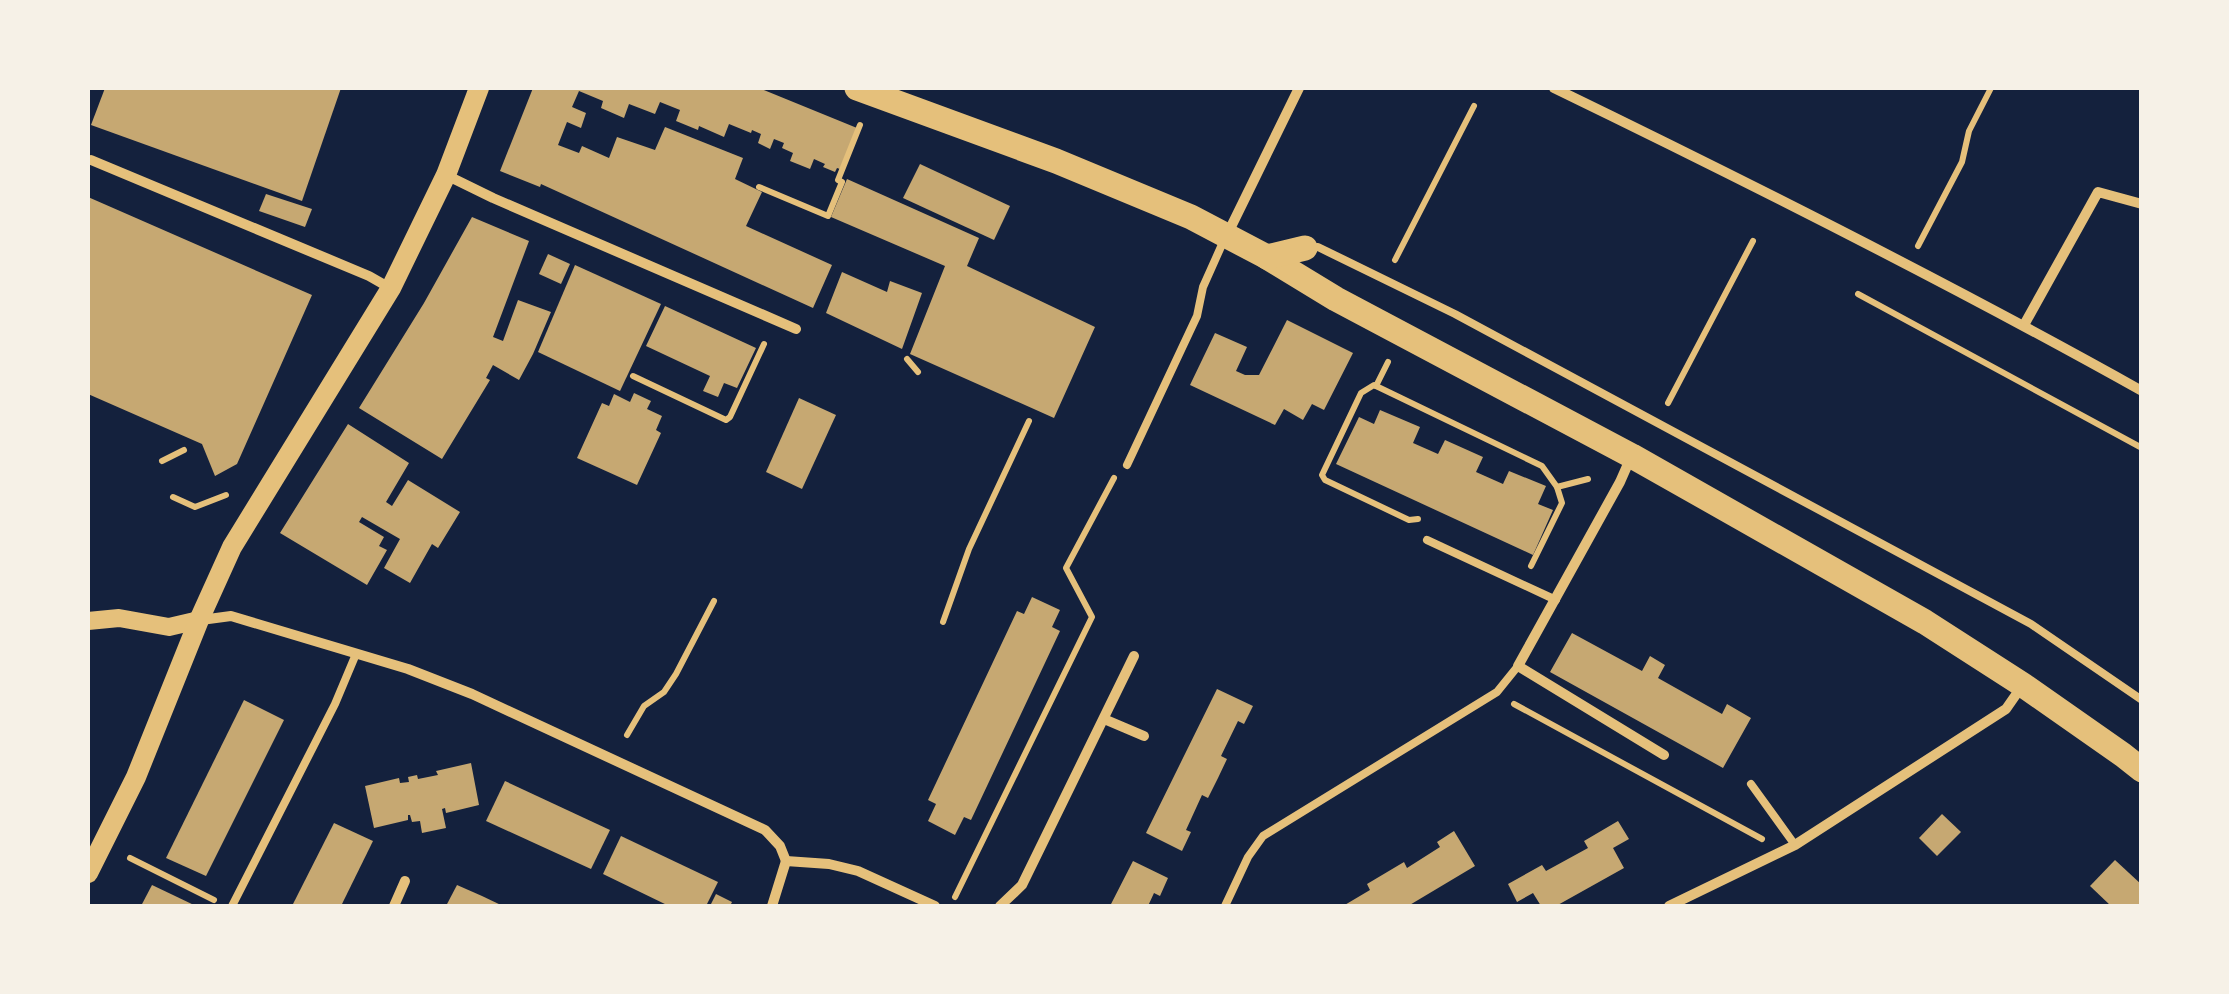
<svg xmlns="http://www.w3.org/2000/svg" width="2229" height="994" viewBox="0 0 2229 994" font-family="Cabin,sans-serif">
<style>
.building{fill:#c6a872}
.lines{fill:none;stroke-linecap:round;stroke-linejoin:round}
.path{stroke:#e5c07b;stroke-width:6}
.service{stroke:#e5c07b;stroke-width:8}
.minor{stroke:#e5c07b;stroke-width:10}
.tertiary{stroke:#e5c07b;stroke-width:18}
.secondary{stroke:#e5c07b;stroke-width:20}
.primary{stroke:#e5c07b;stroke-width:25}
</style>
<rect width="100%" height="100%" fill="#14213d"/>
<!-- building -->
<g class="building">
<path d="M105,88h236l-39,113 -211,-76z"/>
<path d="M533,88h226l98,40 -17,41 -3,-1 -2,4 -12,-5 2,-3 -11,-5 -4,10 -20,-8 3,-8 -11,-5 2,-5 -10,-4 -4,10 -12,-6 3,-9 -9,-4 -1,3 -22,-9 -5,13 -25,-11 -1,4 -22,-9 4,-11 -20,-8 -5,12 -26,-10 -5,14 -23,-10 2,-7 -24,-10 -7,16 14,6 -5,15 -14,-6 -9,23 21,8 3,-7 27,12 8,-21 38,13 10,-23 78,31 -8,21 27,13 -16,34 86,39 -19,43 -272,-124 -1,3 -40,-16z"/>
<path d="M920,164l90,42 -16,34 -91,-42z"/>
<path d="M847,179l132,59 -12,28 128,61 -41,91 -144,-64 35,-88 -114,-49z"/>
<path d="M266,194l46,15 -7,18 -46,-16z"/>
<path d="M88,197l224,98 -75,169 -22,12 -13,-32 -114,-50z"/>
<path d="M472,217l57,24 -36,96 10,4 15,-41 33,12 -18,42 -14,26 -26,-15 -7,13 4,2 -48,79 -83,-51 65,-105z"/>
<path d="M548,254l22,10 -9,20 -22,-10z"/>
<path d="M575,265l86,39 -41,87 -82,-39z"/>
<path d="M842,272l45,20 3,-11 32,12 -20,56 -76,-36z"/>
<path d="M665,306l91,42 -19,40 -13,-5 -6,14 -15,-6 7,-15 -64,-30z"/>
<path d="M1287,320l66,33 -29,57 -12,-6 -9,16 -19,-11 -9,16 -85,-40 25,-52 32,14 -11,24 9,4h14z"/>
<path d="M634,393l17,8 -4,8 15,7 -6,14 5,3 -24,52 -60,-27 25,-55 7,3 5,-12 16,8z"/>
<path d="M799,398l37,17 -34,74 -36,-17z"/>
<path d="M1380,410l40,17 -7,16 25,11 7,-14 38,17 -7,15 27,12 6,-13 37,15 -8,18 15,6 -20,45 -197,-91 23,-47 15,7z"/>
<path d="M348,424l61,39 -23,39 6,4 16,-26 52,32 -22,36 -6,-4 -22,39 -26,-15 16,-29 -38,-22 -3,5 25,15 -5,9 8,4 -20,35 -87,-52z"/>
<path d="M1032,597l28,13 -8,17 8,4 -89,189 -7,-3 -9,18 -27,-14 8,-17 -8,-4 89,-189 7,3z"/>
<path d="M1572,633l70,38 8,-15 15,9 -7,13 64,36 5,-10 24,14 -28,50 -173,-96z"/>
<path d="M1217,689l36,17 -9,18 -6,-3 -17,35 6,3 -9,19 -10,20 -6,-3 -16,35 5,2 -9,19 -36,-18z"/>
<path d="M244,700l40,20 -78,156 -40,-18z"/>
<path d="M471,763l8,42 -33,8 -1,-5 -3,1 4,19 -24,5 -2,-12 -8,1 -2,-7h-2v5l-34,8 -9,-42 34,-8 1,5 9,-1 -1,-5 9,-2 1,4 20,-4 -2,-4z"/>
<path d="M505,781l105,49 -19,39 -105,-48z"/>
<path d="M1942,814l19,18 -24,24 -18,-18z"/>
<path d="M1618,821l11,18 -16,9 11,20 -68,38h-15l-8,-13 -16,9 -9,-18 34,-19 4,6 42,-23 -4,-7z"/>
<path d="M334,823l39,18 -32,65h-49z"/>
<path d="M1454,831l21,35 -67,40h-65l27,-16 -3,-6 37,-22 3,6 33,-21 -3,-5z"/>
<path d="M621,836l97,46 -12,24h-37l-66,-32z"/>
<path d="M2115,860l27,25v21h-31l-21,-20z"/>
<path d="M1133,861l35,17 -8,18 -6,-3 -6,13h-38z"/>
<path d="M152,885l21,10 23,11h-55z"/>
<path d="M457,885l25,11 21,10h-57z"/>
<path d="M716,894l16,8 -2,4h-20z"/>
</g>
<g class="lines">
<!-- path -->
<g class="path">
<path d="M759,187l69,29 14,-34 -4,-2 22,-55"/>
<path d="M1918,246l44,-84 7,-31 22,-43"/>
<path d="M1395,260l79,-154"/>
<path d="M1858,294l284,154"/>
<path d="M907,359l11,13"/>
<path d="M633,376l93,44 4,-3 34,-73"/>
<path d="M1376,386l12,-24"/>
<path d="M1668,403l85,-162"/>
<path d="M162,461l22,-11"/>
<path d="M1557,487l31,-8"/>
<path d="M173,497l22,10 31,-12"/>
<path d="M1418,519l-9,1 -84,-40 -3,-5 39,-82 13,-8 168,81 15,21 5,16 -31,63"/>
<path d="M943,622l26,-73 60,-128"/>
<path d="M1514,704l248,135"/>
<path d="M627,735l17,-29 20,-14 12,-18 38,-73"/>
<path d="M130,858l84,42"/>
<path d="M955,897l137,-280 -26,-49 48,-90"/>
</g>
<!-- service -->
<g class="service">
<path d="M1309,248l9,-1 137,67 576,310 111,76"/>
<path d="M1127,465l70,-149 6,-29 21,-47"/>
<path d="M1427,540l129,60"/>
<path d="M1751,784l44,61"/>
<path d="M232,906l103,-202 21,-50"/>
<path d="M1225,906l23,-49 15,-21 234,-144 21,-26"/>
</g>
<!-- minor -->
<g class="minor">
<path d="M1554,88c198,96 395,195 588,303"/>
<path d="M91,160l278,116 21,12"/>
<path d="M446,175l47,23 303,131"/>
<path d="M1227,235l72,-147"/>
<path d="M2024,325l74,-133 44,12"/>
<path d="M1631,457l-11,25 -102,184 146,89"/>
<path d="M201,620l30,-4 177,53 64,25 293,136 15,16 6,15"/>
<path d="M1104,719l40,17"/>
<path d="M786,861l43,3 29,7 77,35"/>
<path d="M394,906l11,-25"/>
<path d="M772,906l14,-45"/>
<path d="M1000,906l22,-21 112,-229"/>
<path d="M1669,906l126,-61 211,-136 16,-23"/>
</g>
<!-- tertiary -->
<path class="tertiary" d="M88,621l31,-3 50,9 30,-7"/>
<!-- secondary -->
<path class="secondary" d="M88,873l48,-96 63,-157 33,-73 159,-259 55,-113 33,-87"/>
<!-- primary -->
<g class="primary">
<path d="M857,88l199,73 135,56 76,40 69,42 296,157 293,166 98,63 100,70 19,15"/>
<path d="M1267,257l38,-9"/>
</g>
</g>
<!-- border -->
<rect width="2229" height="994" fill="none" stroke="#f6f1e7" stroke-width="180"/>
</svg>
